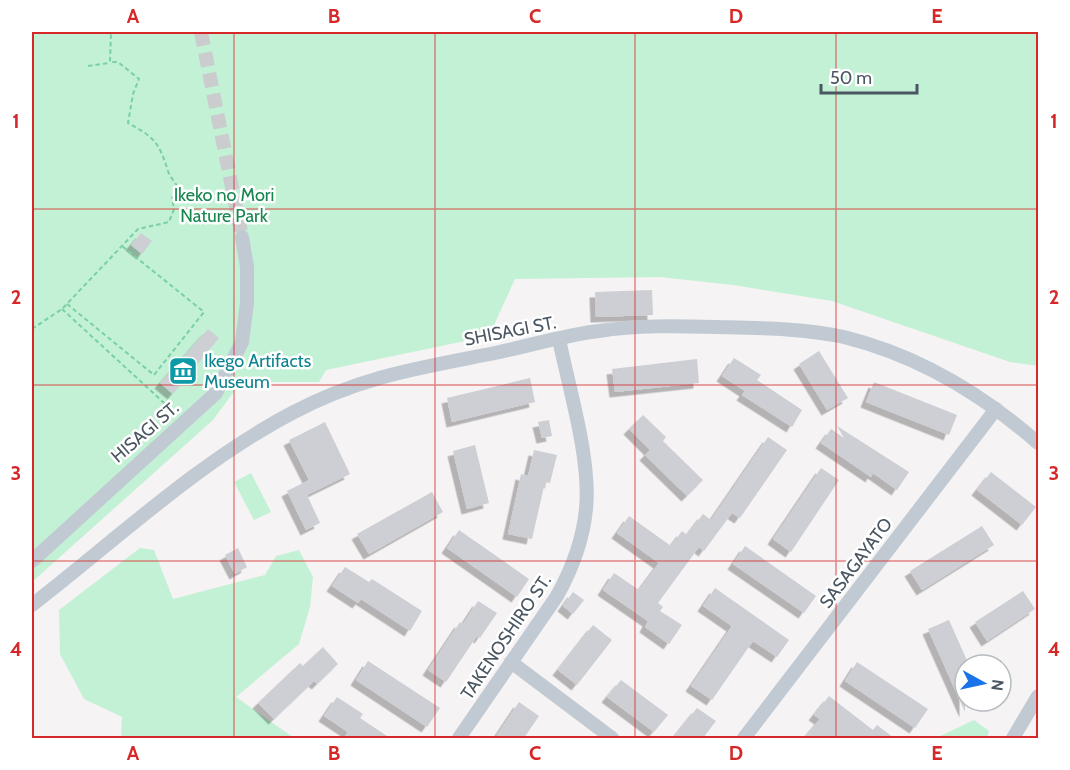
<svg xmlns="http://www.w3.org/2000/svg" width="1070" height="770" viewBox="0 0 1070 770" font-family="Cabin,sans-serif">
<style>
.green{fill:#c3f1d5}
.building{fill:#cdcfd5;filter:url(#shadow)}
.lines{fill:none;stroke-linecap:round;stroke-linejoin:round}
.minor-tunnel{stroke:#caccce;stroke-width:14;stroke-dasharray:14 7;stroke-linecap:butt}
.path{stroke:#7ad0a6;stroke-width:2;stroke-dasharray:4.5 3;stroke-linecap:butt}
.minor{stroke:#c1cad2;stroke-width:14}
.grid{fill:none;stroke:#d62828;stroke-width:1.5;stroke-opacity:0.55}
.labels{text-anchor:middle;stroke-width:5;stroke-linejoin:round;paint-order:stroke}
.park-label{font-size:18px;fill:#17864f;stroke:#fff}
.street-label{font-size:18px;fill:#4a5661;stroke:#fff}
.culture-label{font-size:18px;fill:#0d838f;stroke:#fff;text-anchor:start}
.neatline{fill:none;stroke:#d62828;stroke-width:2}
.grid-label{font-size:20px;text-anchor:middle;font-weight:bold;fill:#d62828}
</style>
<defs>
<filter id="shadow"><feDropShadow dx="-5.5" dy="5.5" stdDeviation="0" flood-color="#0004"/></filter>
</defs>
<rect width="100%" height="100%" fill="#f5f3f3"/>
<!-- green -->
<g class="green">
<path d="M32,32h1006v334l-28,-4 -178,-61 -99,-16 -73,-8 -145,2 -26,57 -163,34 -7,12h-78l-28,38 -181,162z"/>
<path d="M251,473l20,39 -17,8 -20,-38z"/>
<path d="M140,548l14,2 19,49 92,-24 11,-19 23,-6 14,27 -3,30 -11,37 -63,53 58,41h-173l1,-21 -38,-18 -24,-45 -1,-44z"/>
<path d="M974,720l15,11 -2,7h-51z"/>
</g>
<!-- building -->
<g class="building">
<path d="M141,233l11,8 -10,13 -11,-9z"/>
<path d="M652,290l1,25 -57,2 -1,-25z"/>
<path d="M208,329l11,9 -46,56 -13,-11z"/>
<path d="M819,351l29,47 -21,12 -28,-46z"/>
<path d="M734,358l27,17 -4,5 45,30 -10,17 -50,-32 3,-4 -23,-15z"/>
<path d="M697,359l2,24 -84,9 -3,-23z"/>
<path d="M530,378l5,24 -83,20 -5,-24z"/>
<path d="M874,382l83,33 -8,20 -83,-33z"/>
<path d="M643,415l23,22 -3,4 40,39 -16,16 -42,-41 5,-5 -21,-21z"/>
<path d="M549,420l3,16 -10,2 -4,-16z"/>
<path d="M325,422l25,52 -43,21 13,28 -14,7 -19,-39 22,-11 -20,-40z"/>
<path d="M837,426l72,46 -12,18 -24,-17 -2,4 -50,-34 10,-14 13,9z"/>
<path d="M768,437l19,13 -47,68 -8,-5 -28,38 -5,-4 -41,56 5,4 -3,4 22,14 -13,19 -24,-17 3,-6 -45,-31 11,-17 25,17 20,-27 -42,-30 12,-17 42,30 11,-15 5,4 16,-21 8,6z"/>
<path d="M475,445l14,58 -22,6 -14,-58z"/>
<path d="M534,450l23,5 -7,28 -5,-1 -13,57 -24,-5 13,-60 7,2z"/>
<path d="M821,468l18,12 -48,72 -18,-13z"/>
<path d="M991,472l45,35 -14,18 -45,-35z"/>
<path d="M432,492l11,20 -74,42 -12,-20z"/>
<path d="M982,526l12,19 -72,45 -12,-19z"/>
<path d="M459,530l70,49 -12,18 -70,-49z"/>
<path d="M745,546l71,50 -12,17 -71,-49z"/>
<path d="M238,548l9,19 -12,7 -10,-19z"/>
<path d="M345,567l24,15 3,-3 50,32 -12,20 -49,-32 -3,4 -26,-17z"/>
<path d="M715,588l74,52 -12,17 -24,-16 -41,59 -21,-14 41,-60 -29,-20z"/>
<path d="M1023,591l12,18 -48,32 -12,-19z"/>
<path d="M573,592l11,8 -11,14 -10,-8z"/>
<path d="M478,601l19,12 -17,25 -3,-2 -31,46 -18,-12 32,-48 3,2z"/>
<path d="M949,620l20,45h-4v47l-37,-83z"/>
<path d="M593,625l19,15 -35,45 -19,-15z"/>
<path d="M323,647l15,17 -21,20 -3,-3 -40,38 -16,-16 42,-40 3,3z"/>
<path d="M368,661l72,47 -13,19 -71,-47z"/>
<path d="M857,662l71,47 -13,19 -70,-47z"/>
<path d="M621,680l47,35 -14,17 -47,-35z"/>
<path d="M829,696l44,34 4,-5 17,13h-90l16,-19 -6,-4z"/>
<path d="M337,697l26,17 -3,4 30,20h-46l4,-6 -24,-16z"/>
<path d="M519,702l20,14 -15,22h-29z"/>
<path d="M697,708l19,13 -13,17h-30z"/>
</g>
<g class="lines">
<!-- minor-tunnel -->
<path class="minor-tunnel" d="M201,32l41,205"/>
<!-- path -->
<g class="path">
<path d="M88,66l21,-3"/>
<path d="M67,304l87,71 50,-63 -82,-66"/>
<path d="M62,309l113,104"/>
<path d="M32,329l30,-20 76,-80 31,-7 5,-13 -2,-11 7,-7c-2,-8 -9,-13 -11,-20 -9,-29 -14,-34 -40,-48l5,-29 6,-15 -21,-17h-8l1,-30"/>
</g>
<!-- minor -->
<g class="minor">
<path d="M32,561l184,-168 26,-51 5,-39v-36l-5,-30"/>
<path d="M32,605c84,-65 165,-142 260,-192 70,-37 127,-45 203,-60 34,-7 69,-18 104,-22 38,-6 78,-5 117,-4 42,1 86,1 128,10 73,18 138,57 194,106"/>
<path d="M511,662l101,76"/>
<path d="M459,738l98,-142c15,-27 26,-56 29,-87 5,-50 -17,-120 -27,-170"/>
<path d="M744,738l252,-329"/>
<path d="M1013,738l25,-42"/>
</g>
</g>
<!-- grid -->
<path class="grid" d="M234,32v706M435,32v706M635,32v706M836,32v706M32,209h1006M32,385h1006M32,561h1006"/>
<!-- icons -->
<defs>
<g id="museum-square" transform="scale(1.5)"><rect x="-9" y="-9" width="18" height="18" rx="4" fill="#0f9aa8" stroke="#fff"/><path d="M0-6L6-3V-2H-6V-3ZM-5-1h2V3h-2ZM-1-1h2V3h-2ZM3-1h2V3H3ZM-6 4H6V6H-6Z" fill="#fff"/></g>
</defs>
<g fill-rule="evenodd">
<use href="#museum-square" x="183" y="371"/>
</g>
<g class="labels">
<!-- park labels -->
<g class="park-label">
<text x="224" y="201">Ikeko no Mori<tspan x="224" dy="21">Nature Park</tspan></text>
</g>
<!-- street labels -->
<g class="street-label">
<text transform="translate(510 331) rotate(-11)" y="6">SHISAGI ST.</text>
<text transform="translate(145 432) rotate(-41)" y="6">HISAGI ST.</text>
<text transform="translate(856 563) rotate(-53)" y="6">SASAGAYATO</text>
<text transform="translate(506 637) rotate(-56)" y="6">TAKENOSHIRO ST.</text>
</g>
<!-- culture labels -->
<g class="culture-label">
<text x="204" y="367">Ikego Artifacts<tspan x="204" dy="21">Museum</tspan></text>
</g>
</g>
<!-- border -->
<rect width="1070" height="770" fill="none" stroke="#ffffff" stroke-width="66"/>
<!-- north arrow -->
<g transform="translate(983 683) rotate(98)"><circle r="28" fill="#ffffff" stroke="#b7bbc0" stroke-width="1.5"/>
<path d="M0-4.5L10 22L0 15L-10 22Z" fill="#1a73e8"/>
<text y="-9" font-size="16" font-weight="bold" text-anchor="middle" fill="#4a5661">N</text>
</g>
<!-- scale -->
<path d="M821 84v9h96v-9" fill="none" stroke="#4a5661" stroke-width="3"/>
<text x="830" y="84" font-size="18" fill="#4a5661" stroke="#ffffff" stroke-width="4.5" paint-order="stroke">50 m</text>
<rect x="33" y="33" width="1004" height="704" class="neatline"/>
<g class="grid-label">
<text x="133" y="23">A</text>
<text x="334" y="23">B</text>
<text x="535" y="23">C</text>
<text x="736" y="23">D</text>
<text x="937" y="23">E</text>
<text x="16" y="128">1</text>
<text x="1054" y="128">1</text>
<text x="16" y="304">2</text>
<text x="1054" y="304">2</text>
<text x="16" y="480">3</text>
<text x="1054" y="480">3</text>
<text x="16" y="656">4</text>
<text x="1054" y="656">4</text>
<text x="133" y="760">A</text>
<text x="334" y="760">B</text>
<text x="535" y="760">C</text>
<text x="736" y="760">D</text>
<text x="937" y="760">E</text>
</g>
</svg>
